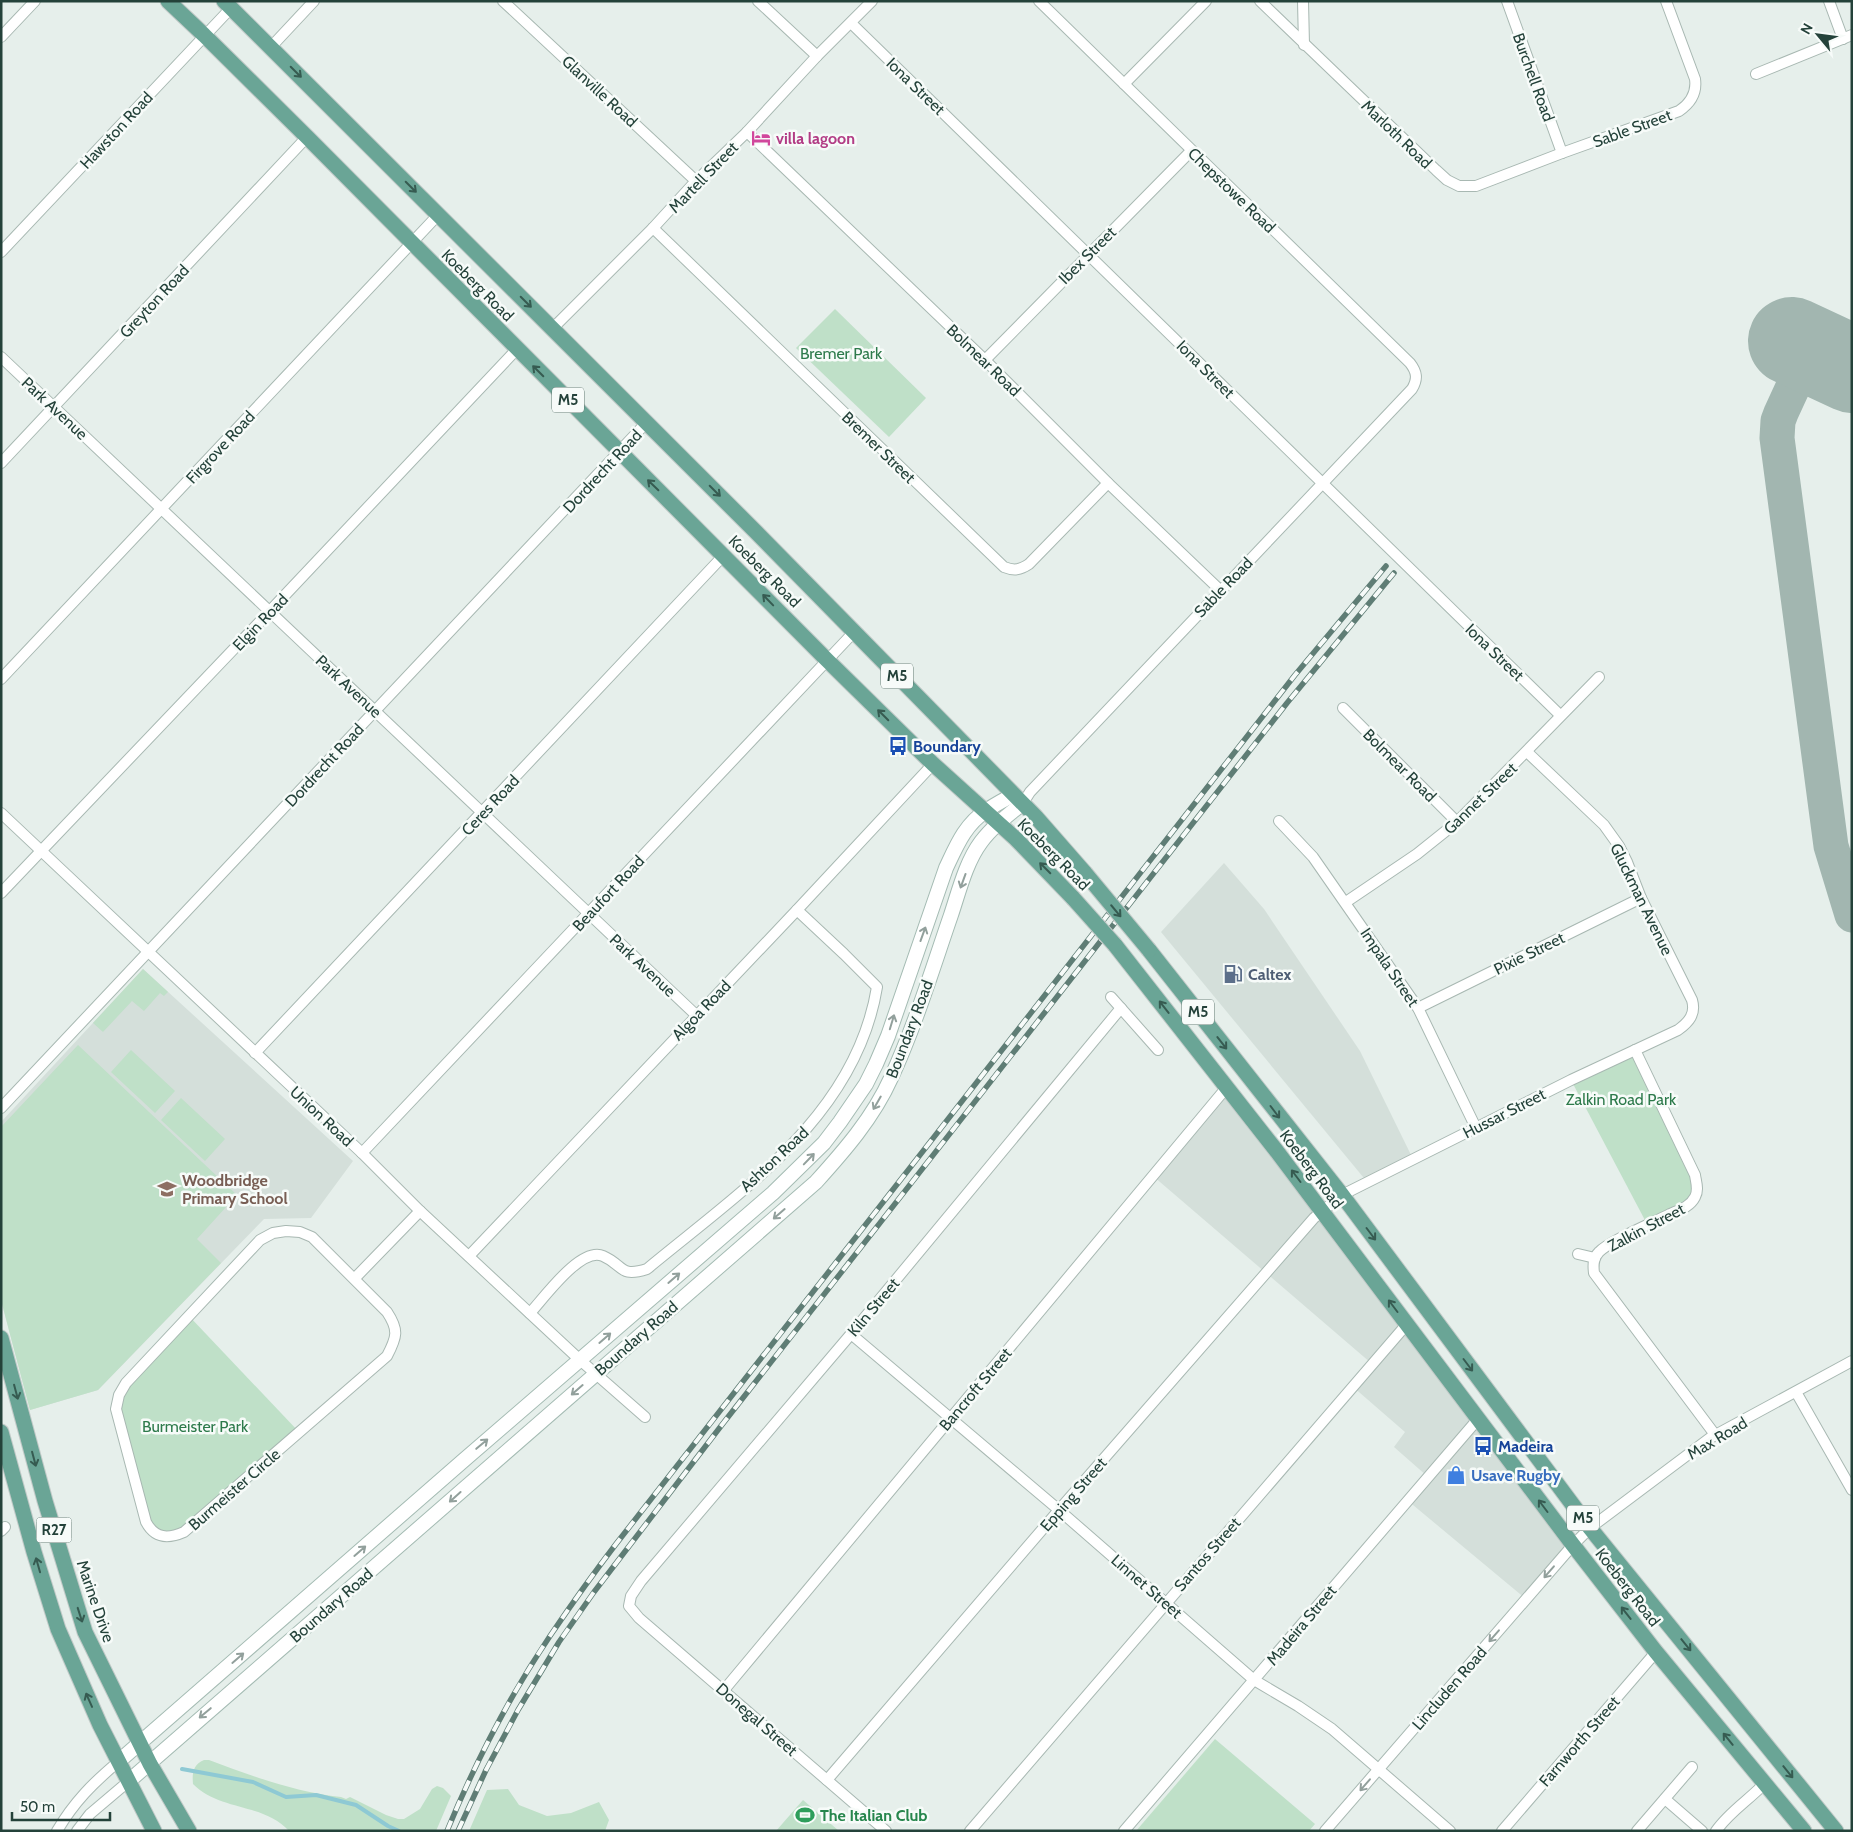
<svg xmlns="http://www.w3.org/2000/svg" width="1853" height="1832" viewBox="0 0 1853 1832" font-family="Cabin,sans-serif">
<style>
.built{fill:#d4dfda}
.green{fill:#bfe0c8}
.lines{fill:none;stroke-linecap:round;stroke-linejoin:round}
.stream{stroke:#8ec9d4;stroke-width:4}
.taxiway{stroke:#a2b6b0;stroke-width:35}
.runway{stroke:#a2b6b0;stroke-width:88}
.street-casing{stroke:#a8b8b2;stroke-width:12}
.secondary-casing{stroke:#a4bbb3;stroke-width:16}
.primary-casing{stroke:#c2cac8;stroke-width:17}
.street{stroke:#fff;stroke-width:10}
.secondary{stroke:#fff;stroke-width:14}
.primary{stroke:#6aa596;stroke-width:15}
.rail-casing{stroke:#5f7d75;stroke-width:5.5}
.rail{stroke:#f7fbf9;stroke-width:4;stroke-dasharray:11;stroke-linecap:butt}
.primary-bridge-casing{stroke:#c2cac8;stroke-width:17;stroke-linecap:butt}
.primary-bridge{stroke:#6aa596;stroke-width:15}
.oneway{stroke:#365b51}
.oneway2{stroke:#92a09c}
.labels{text-anchor:middle;stroke-width:5;stroke-linejoin:round;paint-order:stroke}
.shield{fill:#f7fbf9;stroke:#637a73;stroke-width:1}
.shield-label{font-size:15px;font-weight:bold;fill:#24423a}
.street-label{font-size:16px;fill:#24423a;stroke:#f7fbf9}
.hotel-label{font-size:16px;font-weight:bold;fill:#b23c85;stroke:#f7fbf9;text-anchor:start}
.park-label{font-size:16px;fill:#2d7a4b;stroke:#f7fbf9}
.transit-label{font-size:16px;font-weight:bold;fill:#164399;stroke:#f7fbf9;text-anchor:start}
.service-label{font-size:16px;font-weight:bold;fill:#4e5e75;stroke:#f7fbf9;text-anchor:start}
.education-label{font-size:16px;font-weight:bold;fill:#785e54;stroke:#f7fbf9;text-anchor:start}
.shop-label{font-size:16px;font-weight:bold;fill:#366cbe;stroke:#f7fbf9;text-anchor:start}
.leisure-label{font-size:16px;font-weight:bold;fill:#27864d;stroke:#f7fbf9;text-anchor:start}
</style>
<rect width="100%" height="100%" fill="#e6efeb"/>
<!-- built -->
<g class="built">
<path d="M1224,863l40,46 96,142 53,108 -45,24 -207,-251z"/>
<path d="M143,969l210,192 -42,57 -47,1 -166,171 -68,20 -29,-110v-178z"/>
<path d="M1227,1087l346,458 -47,54 -119,-99 20,-24 -33,-29 11,-15 -53,-46 19,-23 -218,-187z"/>
</g>
<!-- green -->
<g class="green">
<path d="M835,309l91,89 -37,39 -93,-89z"/>
<path d="M143,969l25,23 -4,4 -4,-3 -16,18 -12,-10 -29,31 -10,-9z"/>
<path d="M78,1045l159,150 -40,44 24,24 -123,127 -68,20 -29,-110v-173z"/>
<path d="M131,1050l44,41 -20,22 -44,-41z"/>
<path d="M1636,1051l62,124 -6,24 -45,25 -76,-144z"/>
<path d="M181,1098l44,41 -20,22 -44,-41z"/>
<path d="M189,1316l110,116 -115,100 -30,1 -38,-124 3,-14z"/>
<path d="M1215,1739l100,85 -6,7h-173z"/>
<path d="M204,1760h5c43,16 86,32 132,37l5,2 4,-2 36,18 12,4h6l16,-10 12,-20 5,-3 6,2 8,8 -15,35h-147c-25,-28 -70,-20 -96,-47 -1,-10 0,-20 11,-24z"/>
<path d="M508,1789l11,16 28,11 24,-3 28,-11 10,18 -4,11h-136l18,-41z"/>
<path d="M803,1800l36,31h-63z"/>
</g>
<g class="lines">
<!-- stream -->
<path class="stream" d="M182,1769l71,13 33,15 30,-2 40,10 32,21 11,5"/>
<!-- taxiway -->
<path class="taxiway" d="M1810,350l-29,63 -3,8 -1,17 54,408 21,69"/>
<!-- runway -->
<path class="runway" d="M1792,341l60,28"/>
<!-- street casing -->
<g class="street-casing">
<g id="street">
<path d="M503,1l193,180"/>
<path d="M758,1l59,55"/>
<path d="M1260,1l176,169 11,10 12,6h17l86,-33 117,-42c12,-8 18,-18 16,-32l-29,-78"/>
<path d="M1303,1l1,44"/>
<path d="M1507,1l55,152"/>
<path d="M1829,1l14,38"/>
<path d="M851,23l709,692"/>
<path d="M1,37l34,-36"/>
<path d="M271,47l43,-46"/>
<path d="M1756,74l96,-39"/>
<path d="M1124,84l82,-83"/>
<path d="M747,132l238,228 123,123 112,107"/>
<path d="M653,228l351,339c10,4 16,3 25,-3l79,-81"/>
<path d="M1,252l230,-244"/>
<path d="M552,329l101,-101 43,-47 51,-49 70,-76 55,-55"/>
<path d="M1,357l695,658"/>
<path d="M985,360l206,-209"/>
<path d="M1,463l306,-326"/>
<path d="M1,679l437,-464"/>
<path d="M1343,708l114,114"/>
<path d="M1023,803l7,-11 382,-403c6,-10 5,-17 -2,-26l-371,-362"/>
<path d="M1,813l361,340 58,58 160,149 65,57"/>
<path d="M1279,821l34,36 105,151 58,120"/>
<path d="M1,893l268,-281 248,-263"/>
<path d="M1346,902l71,-48 40,-32 142,-145"/>
<path d="M1111,997l47,53"/>
<path d="M1418,1008l223,-110"/>
<path d="M1635,1050l60,125c1,7 4,15 0,22 -5,10 -16,13 -25,17 -15,8 -61,27 -71,38 -6,6 -6,13 -5,21l122,163"/>
<path d="M255,1053l469,-498"/>
<path d="M1,1108l645,-685"/>
<path d="M362,1153l492,-521"/>
<path d="M286,1231l14,1 12,5 75,75c12,18 10,25 0,44l-203,176c-16,7 -29,7 -38,-10l-30,-113 3,-14 7,-12 134,-143 13,-7z"/>
<path d="M1578,1254l17,4"/>
<path d="M469,1256l328,-346 136,-146"/>
<path d="M355,1278l65,-67"/>
<path d="M530,1313c14,-15 51,-67 73,-57 21,9 16,22 44,13 94,-78 209,-153 230,-282l-33,-33 -47,-44"/>
<path d="M851,1334l208,176 195,170 44,26 34,23 118,102"/>
<path d="M1796,1392l56,98"/>
<path d="M1,1531l4,-4"/>
<path d="M724,1690l503,-603"/>
<path d="M827,1780l232,-270 255,-292 28,-23 229,-115 107,-50c11,-8 18,-16 14,-30l-51,-102 -14,-36 -8,-16 -15,-21 -77,-73"/>
<path d="M1665,1799l37,32"/>
<path d="M57,1831c17,-29 36,-48 61,-69"/>
<path d="M77,1831l13,-17 39,-33"/>
<path d="M886,1831l-247,-213 -10,-12 2,-10 10,-15 210,-247 270,-326"/>
<path d="M970,1831l437,-507"/>
<path d="M1124,1831l354,-412"/>
<path d="M1325,1831l248,-286 17,-17 120,-90 142,-77"/>
<path d="M1502,1831l154,-179"/>
<path d="M1637,1831l55,-64"/>
<path d="M1716,1831c13,-19 33,-31 49,-48"/>
</g>
</g>
<!-- secondary casing -->
<g class="secondary-casing">
<g id="secondary">
<path d="M118,1762l346,-302 309,-267 51,-50 16,-21 26,-38 10,-20 12,-28 58,-168c10,-21 19,-44 40,-57 8,-6 18,-11 27,-16"/>
<path d="M129,1781l687,-599c28,-31 57,-64 75,-104 24,-52 41,-108 60,-163 8,-24 15,-53 30,-73 11,-15 27,-27 42,-39"/>
</g>
</g>
<!-- primary casing -->
<g class="primary-casing">
<g id="primary">
<path d="M168,1l36,34 103,102 520,523 106,104 83,75 57,59"/>
<path d="M224,1l532,531 280,285 49,56"/>
<path d="M1115,945l160,204 298,396 83,107 148,179"/>
<path d="M1149,950l193,245 248,333 246,303"/>
<path d="M1,1338l44,163 40,131 65,132 39,67"/>
<path d="M1,1432l33,120 24,77 42,96 54,106"/>
</g>
</g>
<!-- street -->
<use href="#street" class="street"/>
<!-- secondary -->
<use href="#secondary" class="secondary"/>
<!-- primary -->
<use href="#primary" class="primary"/>
<!-- rail casing -->
<g class="rail-casing">
<g id="rail">
<path d="M447,1831c28,-68 62,-134 103,-195 21,-31 43,-62 66,-92l679,-869 91,-109"/>
<path d="M458,1831l28,-61 32,-60 41,-68 35,-50 127,-166 566,-723 107,-130"/>
</g>
</g>
<!-- rail -->
<use href="#rail" class="rail"/>
<!-- primary-bridge casing -->
<g class="primary-bridge-casing">
<g id="primary-bridge">
<path d="M1085,873l64,77"/>
<path d="M1073,898l42,47"/>
</g>
</g>
<!-- primary-bridge -->
<use href="#primary-bridge" class="primary-bridge"/>
</g>
<!-- one-way arrows -->
<defs><path id="oneway-shaft" d="M-6 0H5M1.5-3L5.5 0L1.5 3" fill="none" stroke-width="1.6" stroke-linecap="round" stroke-linejoin="round" transform="scale(1.25)"/></defs>
<g class="oneway">
<use href="#oneway-shaft" transform="translate(296 72) rotate(45)"/>
<use href="#oneway-shaft" transform="translate(411 187) rotate(45)"/>
<use href="#oneway-shaft" transform="translate(526 302) rotate(45)"/>
<use href="#oneway-shaft" transform="translate(538 371) rotate(-135)"/>
<use href="#oneway-shaft" transform="translate(653 485) rotate(-136)"/>
<use href="#oneway-shaft" transform="translate(715 491) rotate(45)"/>
<use href="#oneway-shaft" transform="translate(768 600) rotate(-134)"/>
<use href="#oneway-shaft" transform="translate(883 715) rotate(-135)"/>
<use href="#oneway-shaft" transform="translate(1045 868) rotate(-135)"/>
<use href="#oneway-shaft" transform="translate(1116 911) rotate(50)"/>
<use href="#oneway-shaft" transform="translate(1164 1007) rotate(-128)"/>
<use href="#oneway-shaft" transform="translate(1222 1043) rotate(52)"/>
<use href="#oneway-shaft" transform="translate(1275 1112) rotate(53)"/>
<use href="#oneway-shaft" transform="translate(1296 1176) rotate(-127)"/>
<use href="#oneway-shaft" transform="translate(1371 1234) rotate(53)"/>
<use href="#oneway-shaft" transform="translate(1393 1306) rotate(-127)"/>
<use href="#oneway-shaft" transform="translate(1468 1365) rotate(53)"/>
<use href="#oneway-shaft" transform="translate(16 1392) rotate(75)"/>
<use href="#oneway-shaft" transform="translate(34 1459) rotate(75)"/>
<use href="#oneway-shaft" transform="translate(1543 1506) rotate(-127)"/>
<use href="#oneway-shaft" transform="translate(38 1565) rotate(-106)"/>
<use href="#oneway-shaft" transform="translate(1626 1613) rotate(-128)"/>
<use href="#oneway-shaft" transform="translate(80 1615) rotate(72)"/>
<use href="#oneway-shaft" transform="translate(1686 1645) rotate(51)"/>
<use href="#oneway-shaft" transform="translate(89 1700) rotate(-114)"/>
<use href="#oneway-shaft" transform="translate(1728 1739) rotate(-129)"/>
<use href="#oneway-shaft" transform="translate(1788 1772) rotate(51)"/>
</g>
<g class="oneway2">
<use href="#oneway-shaft" transform="translate(963 881) rotate(110)"/>
<use href="#oneway-shaft" transform="translate(923 934) rotate(-70)"/>
<use href="#oneway-shaft" transform="translate(892 1022) rotate(-73)"/>
<use href="#oneway-shaft" transform="translate(877 1103) rotate(120)"/>
<use href="#oneway-shaft" transform="translate(809 1159) rotate(-46)"/>
<use href="#oneway-shaft" transform="translate(779 1214) rotate(139)"/>
<use href="#oneway-shaft" transform="translate(674 1278) rotate(-41)"/>
<use href="#oneway-shaft" transform="translate(605 1338) rotate(-41)"/>
<use href="#oneway-shaft" transform="translate(577 1390) rotate(139)"/>
<use href="#oneway-shaft" transform="translate(482 1444) rotate(-40)"/>
<use href="#oneway-shaft" transform="translate(455 1497) rotate(138)"/>
<use href="#oneway-shaft" transform="translate(360 1551) rotate(-41)"/>
<use href="#oneway-shaft" transform="translate(1549 1572) rotate(131)"/>
<use href="#oneway-shaft" transform="translate(1494 1636) rotate(131)"/>
<use href="#oneway-shaft" transform="translate(238 1658) rotate(-41)"/>
<use href="#oneway-shaft" transform="translate(205 1713) rotate(140)"/>
<use href="#oneway-shaft" transform="translate(1365 1785) rotate(131)"/>
</g>
<!-- icons -->
<defs>
<g id="hotel-bare" transform="scale(1.5)"><path d="M-6-4.5h1.5V1H6V5H4.5V3h-9V5H-6ZM-4 0a1.8 1.8 0 1 1 3.6 0ZM.5 0V-2.5h3Q6-2.5 6 0Z" fill="#d1479c" stroke="#f7fbf9" stroke-width="2.5" paint-order="stroke"/></g>
<g id="bus-bare" transform="scale(1.5)"><path d="M-5-6H5V4H4V6H2V4H-2V6H-4V4H-5ZM-3.5-4V0h7V-4ZM-3.5 1.2v1.5H-2V1.2ZM2 1.2v1.5H3.5V1.2Z" fill="#1a4fb4" stroke="#f7fbf9" stroke-width="2.5" paint-order="stroke"/></g>
<g id="fuel-bare" transform="scale(1.5)"><path d="M-5.5-6h7V0h2V4h1.3V-2.5L3-4.5l.8-.8L6-3V5H2.5V1h-1V6h-7ZM-4.2-4.7v3.2H.2V-4.7Z" fill="#5c6f8a" stroke="#f7fbf9" stroke-width="2.5" paint-order="stroke"/></g>
<g id="school-bare" transform="scale(1.5)"><path d="M0-5L7-2L0 1L-7-2ZM-4 1L0 2.5L4 1V4Q0 6-4 4Z" fill="#8d6e63" stroke="#f7fbf9" stroke-width="2.5" paint-order="stroke"/></g>
<g id="shop-bare" transform="scale(1.5)"><path d="M-5-2.5h2.3a2.7 3.5 0 0 1 5.4 0H5L5.5 6h-11ZM-1.5-2.5h3a1.5 2.3 0 0 0-3 0Z" fill="#3f7fe0" stroke="#f7fbf9" stroke-width="2.5" paint-order="stroke"/></g>
<g id="stadium-bare" transform="scale(1.5)"><path d="M0-5a6.5 5 0 1 0 0 10a6.5 5 0 1 0 0-10ZM-3.5-1.8h7v3.6h-7Z" fill="#2e9e5b" stroke="#f7fbf9" stroke-width="2.5" paint-order="stroke"/></g>
</defs>
<g fill-rule="evenodd">
<use href="#hotel-bare" x="761" y="138"/>
<use href="#bus-bare" x="898" y="746"/>
<use href="#fuel-bare" x="1233" y="974"/>
<use href="#school-bare" x="167" y="1189"/>
<use href="#bus-bare" x="1483" y="1446"/>
<use href="#shop-bare" x="1456" y="1475"/>
<use href="#stadium-bare" x="805" y="1815"/>
</g>
<g class="labels">
<!-- shield labels -->
<g class="shield">
<rect x="552" y="387.5" width="32" height="25" rx="4"/>
<rect x="881" y="663.5" width="32" height="25" rx="4"/>
<rect x="1182" y="999.5" width="32" height="25" rx="4"/>
<rect x="1567" y="1505.5" width="32" height="25" rx="4"/>
<rect x="36.5" y="1517.5" width="35" height="25" rx="4"/>
</g>
<g class="shield-label">
<text x="568" y="405">M5</text>
<text x="897" y="681">M5</text>
<text x="1198" y="1017">M5</text>
<text x="1583" y="1523">M5</text>
<text x="54" y="1535">R27</text>
</g>
<!-- street labels -->
<g class="street-label">
<text transform="translate(1534 77) rotate(70)" y="6">Burchell Road</text>
<text transform="translate(916 86) rotate(44)" y="6">Iona Street</text>
<text transform="translate(600 91) rotate(43)" y="6">Glanville Road</text>
<text transform="translate(1632 128) rotate(-20)" y="6">Sable Street</text>
<text transform="translate(116 130) rotate(-47)" y="6">Hawston Road</text>
<text transform="translate(1397 134) rotate(44)" y="6">Marloth Road</text>
<text transform="translate(703 177) rotate(-46)" y="6">Martell Street</text>
<text transform="translate(1232 190) rotate(44)" y="6">Chepstowe Road</text>
<text transform="translate(1087 255) rotate(-45)" y="6">Ibex Street</text>
<text transform="translate(478 285) rotate(45)" y="6">Koeberg Road</text>
<text transform="translate(154 301) rotate(-47)" y="6">Greyton Road</text>
<text transform="translate(984 360) rotate(44)" y="6">Bolmear Road</text>
<text transform="translate(1206 369) rotate(45)" y="6">Iona Street</text>
<text transform="translate(55 408) rotate(43)" y="6">Park Avenue</text>
<text transform="translate(220 447) rotate(-47)" y="6">Firgrove Road</text>
<text transform="translate(879 447) rotate(44)" y="6">Bremer Street</text>
<text transform="translate(602 471) rotate(-47)" y="6">Dordrecht Road</text>
<text transform="translate(765 571) rotate(45)" y="6">Koeberg Road</text>
<text transform="translate(1223 587) rotate(-46)" y="6">Sable Road</text>
<text transform="translate(260 622) rotate(-46)" y="6">Elgin Road</text>
<text transform="translate(1495 652) rotate(44)" y="6">Iona Street</text>
<text transform="translate(349 686) rotate(43)" y="6">Park Avenue</text>
<text transform="translate(324 765) rotate(-47)" y="6">Dordrecht Road</text>
<text transform="translate(1400 765) rotate(45)" y="6">Bolmear Road</text>
<text transform="translate(1480 798) rotate(-44)" y="6">Gannet Street</text>
<text transform="translate(490 805) rotate(-47)" y="6">Ceres Road</text>
<text transform="translate(1054 854) rotate(45)" y="6">Koeberg Road</text>
<text transform="translate(608 893) rotate(-47)" y="6">Beaufort Road</text>
<text transform="translate(1642 899) rotate(64)" y="6">Gluckman Avenue</text>
<text transform="translate(1529 953) rotate(-26)" y="6">Pixie Street</text>
<text transform="translate(643 965) rotate(43)" y="6">Park Avenue</text>
<text transform="translate(1390 967) rotate(56)" y="6">Impala Street</text>
<text transform="translate(701 1010) rotate(-46)" y="6">Algoa Road</text>
<text transform="translate(909 1029) rotate(-69)" y="6">Boundary Road</text>
<text transform="translate(1504 1113) rotate(-27)" y="6">Hussar Street</text>
<text transform="translate(322 1116) rotate(43)" y="6">Union Road</text>
<text transform="translate(774 1159) rotate(-43)" y="6">Ashton Road</text>
<text transform="translate(1312 1169) rotate(53)" y="6">Koeberg Road</text>
<text transform="translate(1646 1227) rotate(-28)" y="6">Zalkin Street</text>
<text transform="translate(873 1307) rotate(-50)" y="6">Kiln Street</text>
<text transform="translate(636 1338) rotate(-41)" y="6">Boundary Road</text>
<text transform="translate(975 1389) rotate(-50)" y="6">Bancroft Street</text>
<text transform="translate(1717 1438) rotate(-31)" y="6">Max Road</text>
<text transform="translate(234 1489) rotate(-41)" y="6">Burmeister Circle</text>
<text transform="translate(1073 1494) rotate(-49)" y="6">Epping Street</text>
<text transform="translate(1207 1554) rotate(-49)" y="6">Santos Street</text>
<text transform="translate(1147 1586) rotate(41)" y="6">Linnet Street</text>
<text transform="translate(1628 1587) rotate(52)" y="6">Koeberg Road</text>
<text transform="translate(96 1601) rotate(71)" y="6">Marine Drive</text>
<text transform="translate(331 1605) rotate(-41)" y="6">Boundary Road</text>
<text transform="translate(1301 1625) rotate(-50)" y="6">Madeira Street</text>
<text transform="translate(1449 1688) rotate(-49)" y="6">Lincluden Road</text>
<text transform="translate(757 1719) rotate(41)" y="6">Donegal Street</text>
<text transform="translate(1579 1741) rotate(-49)" y="6">Farnworth Street</text>
</g>
<!-- hotel labels -->
<g class="hotel-label">
<text x="776" y="144">villa lagoon</text>
</g>
<!-- park labels -->
<g class="park-label">
<text x="841" y="359">Bremer Park</text>
<text x="1621" y="1105">Zalkin Road Park</text>
<text x="195" y="1432">Burmeister Park</text>
</g>
<!-- transit labels -->
<g class="transit-label">
<text x="913" y="752">Boundary</text>
<text x="1498" y="1452">Madeira</text>
</g>
<!-- service labels -->
<g class="service-label">
<text x="1248" y="980">Caltex</text>
</g>
<!-- education labels -->
<g class="education-label">
<text x="182" y="1186">Woodbridge<tspan x="182" dy="18">Primary School</tspan></text>
</g>
<!-- shop labels -->
<g class="shop-label">
<text x="1471" y="1481">Usave Rugby</text>
</g>
<!-- leisure labels -->
<g class="leisure-label">
<text x="820" y="1821">The Italian Club</text>
</g>
</g>
<!-- border -->
<rect width="1853" height="1832" fill="none" stroke="#24423a" stroke-width="5"/>
<!-- north arrow -->
<g transform="translate(1818 35) rotate(299)" stroke="#f7fbf9" stroke-width="4" paint-order="stroke">
<path d="M0-4L9 19L0 12L-9 19Z" fill="#24423a"/>
<text y="-8" font-size="14" font-weight="bold" text-anchor="middle" fill="#24423a">N</text>
</g>
<!-- scale -->
<path d="M12 1812v8h98v-8" fill="none" stroke="#24423a" stroke-width="2.5"/>
<text x="20" y="1812" font-size="15" fill="#24423a" stroke="#f7fbf9" stroke-width="4" paint-order="stroke">50 m</text>
</svg>
